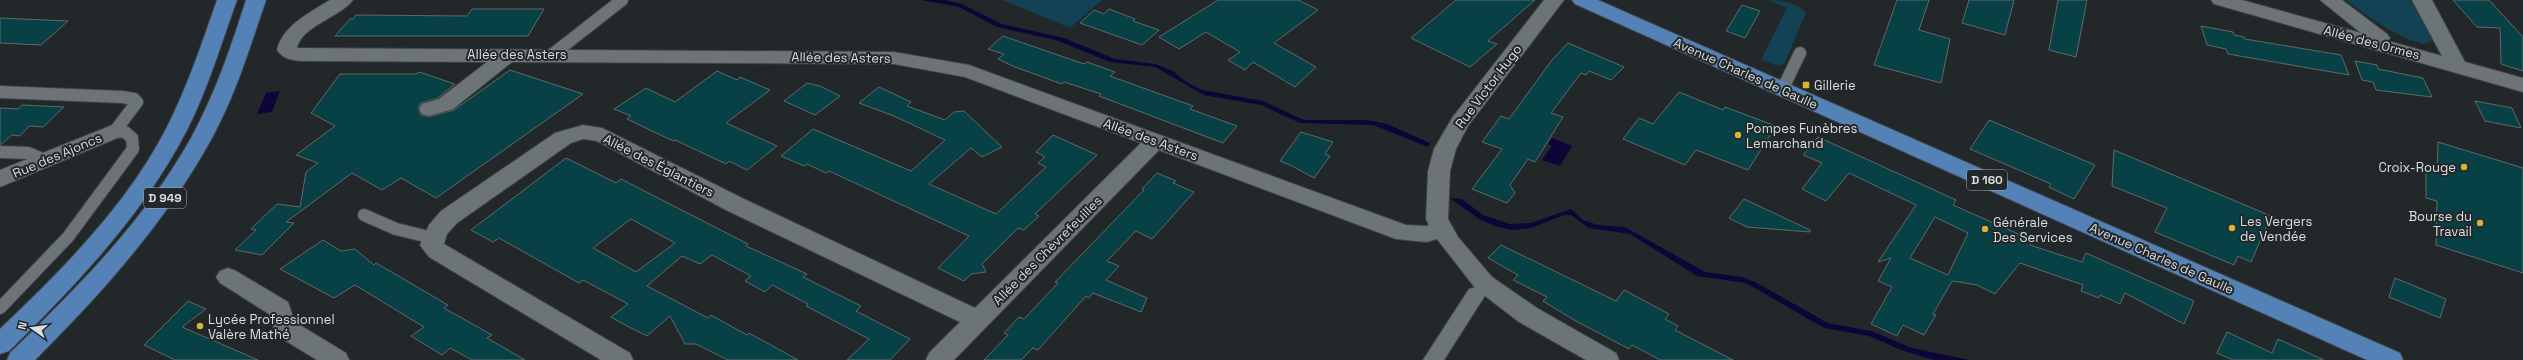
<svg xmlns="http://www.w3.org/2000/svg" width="2523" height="360" viewBox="0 0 2523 360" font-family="'Space Grotesk',sans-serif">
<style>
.green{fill:#124254}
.water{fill:#0d0437}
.building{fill:#084145;stroke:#616869;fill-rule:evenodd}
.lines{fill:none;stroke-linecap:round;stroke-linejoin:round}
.service-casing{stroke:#3e4244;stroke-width:14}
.pedestrian-casing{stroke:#3e4244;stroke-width:2}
.minor-casing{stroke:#3e4244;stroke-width:2}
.primary-casing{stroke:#3e4244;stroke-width:2}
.service{stroke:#6d7477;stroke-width:12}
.pedestrian{fill:#6d7477;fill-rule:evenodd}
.minor{fill:#6d7477;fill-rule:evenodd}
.primary{fill:#5482b6;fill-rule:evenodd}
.poi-dot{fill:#d4b635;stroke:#22282a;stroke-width:1.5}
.labels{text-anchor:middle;stroke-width:4;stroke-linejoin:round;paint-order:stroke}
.shield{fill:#22282a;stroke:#a4a7a9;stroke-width:1}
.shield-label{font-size:12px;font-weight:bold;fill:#dbdee0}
.street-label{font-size:13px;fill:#dbdee0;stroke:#22282a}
.poi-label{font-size:13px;fill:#dbdee0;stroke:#22282a;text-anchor:start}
</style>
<rect width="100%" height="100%" fill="#22282a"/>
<!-- green -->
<g class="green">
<path d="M1003,0h99l-32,28z"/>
<path d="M1768,0c12,0 30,3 38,13l-22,51 -6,2 -17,-6 26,-52z"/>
<path d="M2346,0h64l5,5 19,34 -10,5c-29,-7 -54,-26 -78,-44z"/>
</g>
<!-- water -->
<g class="water">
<path d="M921,0h24l17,4 40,20 62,14 51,21 40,5 18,7 15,12 14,7 61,11 41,19h63l20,4 43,19 -2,4 -55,-22 -73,-2 -39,-18 -57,-10 -49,-28 -45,-5 -54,-22 -59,-13 -38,-20z"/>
<path d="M280,91l-8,21 -15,2 9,-21z"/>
<path d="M1552,138l20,8 -12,20 -18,-6 10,-14 -4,-2z"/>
<path d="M1450,198l12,1 21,16 27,9 21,-1 40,-14 12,11 15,5 27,2 80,45 37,5 13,5 73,41 43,8 41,17 58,12h-36l-33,-10 -32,-14 -45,-8 -78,-45 -49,-7 -67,-42 -41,-6 -18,-13h-7l-33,13 -19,2 -17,-4 -16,-7z"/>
</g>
<!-- building -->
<g class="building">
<path d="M1218,0h80l20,10 -44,33 42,24 -21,20 -42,-25 -8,8 -17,-10 12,-8 -34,-20 -27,17 -20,-12z"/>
<path d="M1456,0h79l-47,41 9,3 -27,23 -59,-29z"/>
<path d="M1897,0h32l-10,30 31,9 -9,44 -67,-18z"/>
<path d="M1969,0h45l-9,35 -43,-12z"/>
<path d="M2058,0h29l-11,57 -27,-7z"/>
<path d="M2453,0h36l34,37v34l-22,-7 -1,-36 -23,-1z"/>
<path d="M1742,5l18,6 -15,27 -19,-7z"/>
<path d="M472,9h72l-16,27h-193l15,-17h3l3,-4 111,1z"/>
<path d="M1109,9l26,10 -2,2 26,9 -17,15 -62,-22 14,-13 10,4z"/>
<path d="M0,18l68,3 -27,24 -41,-2z"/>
<path d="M2201,26l32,6 1,3 10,2 1,2 96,16 8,20 -121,-21 -2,-5 -19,-4z"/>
<path d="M1003,36l81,28 3,-2 28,10 -5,4 83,30 -3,3 47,17 -14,17 -124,-47 2,-2 -37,-12 -2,2 -47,-17 -17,-8 6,-5 -16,-5z"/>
<path d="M1568,43l56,24 -13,13 -22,-9 -3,4 -5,-2 -30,40 12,4 -28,45 -7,-3 -18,26 5,8 -8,10 -35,-14 30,-40 -20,-7 19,-26 8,3 43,-59z"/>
<path d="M2355,61l22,4 1,4 45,9 9,19 -56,-7 -3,-8 -11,-2z"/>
<path d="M510,70l73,24 -147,104 -35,-20 -19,12 -30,-17 -66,49 8,1 -32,32 -27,-5 21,-20 -5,-1 26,-25 23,3 6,-35 12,-9 -22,-8 39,-29 -24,-13 29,-39h76l3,-2 36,12 -17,14 -17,5 -3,5 3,7 8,2 25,-7z"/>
<path d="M717,71l20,9 3,-3 30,13 -44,33 51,23 -30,24 -18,-9 -3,3 -51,-24 -2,1 -46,-22 4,-3 -17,-7 32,-21 29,14z"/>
<path d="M807,83l13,3 20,10 -25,19 -31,-14z"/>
<path d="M879,87l32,15 -4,4 38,14 9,-8 10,-1 38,36 -20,10 -11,-9 -42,36 67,30 50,-47 -8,-4 7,-6 -9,-5 17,-17 44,20 -62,59 4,2 -15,14 -6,-2 -36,36 4,8 -15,2 -7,7 -26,-13 31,-32 -140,-65 -3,2 -19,-9 -3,2 -23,-10 32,-27 98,42 34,-31 -51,-24 -35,-13z"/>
<path d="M1679,92l44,18 2,-3 51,19 -28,44 -52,-20 -11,15 -62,-26 16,-21 14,6z"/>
<path d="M2475,101l37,7 9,20 -36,-7z"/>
<path d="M22,105l42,2 -21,20 -14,-1 -9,10 -8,-1 -12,10v-37l18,1z"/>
<path d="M1989,120l106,45 -21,34 -25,-12 2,-3 -81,-35z"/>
<path d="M1301,132l32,10 -8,12 5,2 -16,22 -22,-12 -12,-5z"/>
<path d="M1818,137l138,63 -3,5 79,35 -2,5 52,17 4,-9 108,48 -10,23 -59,-31 -5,11 -20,-9 -1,3 -18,-7 2,-6 -63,-22 -25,31 -18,-9 -25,-4 -19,33 3,1 -12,20 -21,-10 -6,11 -26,-12 21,-37 -14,-6 13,-23 -13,4 38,-57 -67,-32 -23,28 -24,-12 20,-26 -19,-8zM1935,217l33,16 -20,42 -38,-17z"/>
<path d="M2438,142l85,26v105l-87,-28 1,-44 -11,-3v-29l11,4z"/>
<path d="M2114,150l157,66 -20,46 -13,-6 -4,9 -79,-33 12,-24 -55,-22z"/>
<path d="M566,158l50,25 5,-4 127,65 -2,2 61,28 -4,3 58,29 -5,5 54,28 -20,21h-43l22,-21 -63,-33 2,-2 -36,-19 -7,7 -20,-11 6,-5 -39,-21 -12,9 -18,-8 -35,30 61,32 3,-3 36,20 2,-2 49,27h-70l-32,-16h-11l-15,-28 -23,20 -20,-10 -16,-9 17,-13 -45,-24 -4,3 -80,-45 -6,4 -22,-12zM631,219l44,24 -39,29 -43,-24z"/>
<path d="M1157,173l19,8 -3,2 21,9 -42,47 -16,-8 -29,30 12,5 -13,14 41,18 -6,14 -48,-19 -4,5 -3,-2 -48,54 -5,-2 -12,12h-37l24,-25 -4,-2 15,-16 5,2 34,-36 -3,-1 89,-92 -2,-1z"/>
<path d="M1744,199l66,31v2l-63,-5 -18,-9z"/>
<path d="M323,240l18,11 14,-2 19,16 2,-2 72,42 -4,3 48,27 -5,3 38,22h-53l-22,-12 -8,7 -31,-19 13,-9 -69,-42 -21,13 -54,-29z"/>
<path d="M1501,245l115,56 8,-11 45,24 -4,5 13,7 -3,4 58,30h-73l-28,-15 -3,4 -55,-29 -31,-19 4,-4 -34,-17 5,-5 -30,-17z"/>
<path d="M2395,278l51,21 -6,19 -51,-21z"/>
<path d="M188,301l18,8 -24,18 76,33h-83l-31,-15z"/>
<path d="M2227,332l45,21 6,-14 46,21h-91l-16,-7z"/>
</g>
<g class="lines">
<!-- service casing -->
<g class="service-casing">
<g id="service">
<path d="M553,54l69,-54"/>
<path d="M1779,88l7,-6 14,-29"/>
<path d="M0,92l122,5 12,2 3,3 -22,29 10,1 7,6 1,11 -65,88 -68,71"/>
<path d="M0,152l28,1 17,7"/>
<path d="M364,215l32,14 37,9"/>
</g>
</g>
<!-- pedestrian casing -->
<g class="pedestrian-casing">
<path id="pedestrian" d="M1476,287l7,2 3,5 -42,66h-21l46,-71z"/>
</g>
<!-- minor casing -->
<g class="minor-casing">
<g id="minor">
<path d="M330,0h23c-12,17 -52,26 -56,48l597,4 75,13 437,160 20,1 3,-1 -3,-6 2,-48 6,-22 18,-31 92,-118h20l-96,126 -12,23 -6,22 -2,48 10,18 34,40 45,31 79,45 3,7h-33l-67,-38 -43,-33 -39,-50 -10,3 -31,-3 -237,-89 -205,210h-28l3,-7 31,-31 -234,-112 -129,-69 -14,-2 -12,4 -114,80 -10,11 -3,10 186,109 3,7h-32l-172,-103 -9,-12 9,-20 12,-14 114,-78 28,-8 19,3 140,70 233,110 166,-165 -176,-66 -71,-13 -382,-2 -59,47 -24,7 -7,-2 -3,-5 3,-5 17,-5 48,-37 -175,-1c-13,0 -27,1 -35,-11 5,-24 34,-38 53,-50z"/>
<path d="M2211,0h31l119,33 -41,-33h22l45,34 3,4 -2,3 54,15 -30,-56h20l33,62 58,16v14l-309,-88z"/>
<path d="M115,124l7,2 4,5 -4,5 -122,51v-17z"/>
<path d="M228,268l8,3 52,31 7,20 51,31 3,7h-32l-41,-25 -7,-21 -49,-31 -4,-6 4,-6z"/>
</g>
</g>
<!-- primary casing -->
<g class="primary-casing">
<g id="primary">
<path d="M217,0h20c-16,44 -29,89 -50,130 -44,85 -110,154 -178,221l-9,3v-25c62,-59 126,-123 166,-200 21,-41 36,-86 51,-129z"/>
<path d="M246,0h20c-16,47 -30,94 -54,138 -46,84 -110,155 -177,222h-28l3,-7c67,-65 135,-133 181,-215 24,-44 40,-91 55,-138z"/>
<path d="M1572,0h26l802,353 3,7h-36l-792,-356z"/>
</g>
</g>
<!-- service -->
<use href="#service" class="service"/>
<!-- pedestrian -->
<use href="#pedestrian" class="pedestrian"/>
<!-- minor -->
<use href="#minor" class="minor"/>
<!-- primary -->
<use href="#primary" class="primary"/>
</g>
<!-- markers -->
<g class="poi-dot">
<rect x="1802" y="81" width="8" height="8" rx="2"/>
<circle cx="1738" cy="135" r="4"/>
<circle cx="2464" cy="167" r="4"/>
<circle cx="2480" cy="223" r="4"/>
<circle cx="2232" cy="228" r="4"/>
<circle cx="1985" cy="229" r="4"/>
<circle cx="200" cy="326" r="4"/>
</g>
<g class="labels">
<!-- shield labels -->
<g class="shield">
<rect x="1967" y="170" width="40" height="20" rx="3"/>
<rect x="144" y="188" width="42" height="20" rx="3"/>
</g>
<g class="shield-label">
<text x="1987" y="184">D 160</text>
<text x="165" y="202">D 949</text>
</g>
<!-- street labels -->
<g class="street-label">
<text transform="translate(2372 42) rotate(15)" y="5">Allée des Ormes</text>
<text x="517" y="59">Allée des Asters</text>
<text transform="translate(841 57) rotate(1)" y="5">Allée des Asters</text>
<text transform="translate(1746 73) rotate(24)" y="5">Avenue Charles de Gaulle</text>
<text transform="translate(1488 86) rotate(-53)" y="5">Rue Victor Hugo</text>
<text transform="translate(1151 139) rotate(20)" y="5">Allée des Asters</text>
<text transform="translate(57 155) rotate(-23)" y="5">Rue des Ajoncs</text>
<text transform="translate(659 165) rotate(27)" y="5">Allée des Églantiers</text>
<text transform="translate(1047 250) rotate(-45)" y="5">Allée des Chèvrefeuilles</text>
<text transform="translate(2162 258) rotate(24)" y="5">Avenue Charles de Gaulle</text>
</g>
<!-- poi labels -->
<g class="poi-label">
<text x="1814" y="90">Gillerie</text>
<text x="1746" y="133">Pompes Funèbres<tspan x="1746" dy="15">Lemarchand</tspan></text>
<text x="2456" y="172" text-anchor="end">Croix-Rouge</text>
<text x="2472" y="221" text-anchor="end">Bourse du<tspan x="2472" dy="15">Travail</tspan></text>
<text x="2240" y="226">Les Vergers<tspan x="2240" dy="15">de Vendée</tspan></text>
<text x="1993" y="227">Générale<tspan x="1993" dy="15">Des Services</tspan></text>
<text x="208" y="324">Lycée Professionnel<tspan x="208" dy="15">Valère Mathé</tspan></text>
</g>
</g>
<!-- north arrow -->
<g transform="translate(32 328) rotate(284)" stroke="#22282a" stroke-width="3" paint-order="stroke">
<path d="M0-3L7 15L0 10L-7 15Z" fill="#dbdee0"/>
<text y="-6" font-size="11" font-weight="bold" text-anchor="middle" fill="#dbdee0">N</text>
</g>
</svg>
